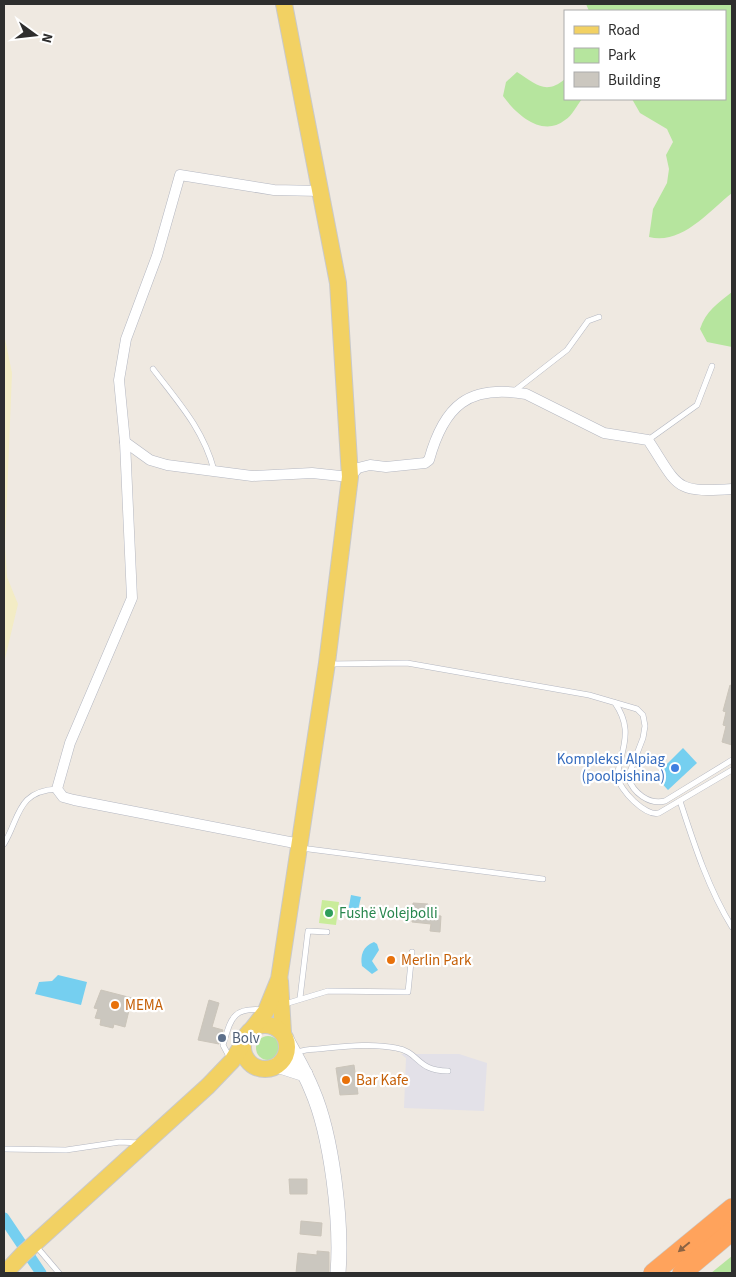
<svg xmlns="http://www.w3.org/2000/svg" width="736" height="1277" viewBox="0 0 736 1277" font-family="'Source Sans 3',sans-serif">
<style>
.industrial{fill:#e3e1e8}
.green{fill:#b6e59e}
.sand{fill:#f3ecc5}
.pitch{fill:#c9ec9a}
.water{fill:#75cff0}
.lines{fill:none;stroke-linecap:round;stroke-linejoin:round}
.canal{stroke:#75cff0;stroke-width:11}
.building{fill:#cbc7bf;stroke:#cbc5ba}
.service-casing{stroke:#b4b7c1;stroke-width:6}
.minor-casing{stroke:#b4b7c1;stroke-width:11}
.secondary-casing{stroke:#b4b7c1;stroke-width:16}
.primary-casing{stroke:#c9c9c9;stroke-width:18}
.motorway-casing{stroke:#c9c9c9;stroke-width:20}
.service{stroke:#fff;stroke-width:5}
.minor{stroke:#fff;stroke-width:10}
.secondary{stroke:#fff;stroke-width:15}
.primary{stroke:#f2d163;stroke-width:16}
.motorway{stroke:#ffa35c;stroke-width:19}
.oneway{fill:#8c6343}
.shop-dot{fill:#3f7fe0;stroke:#fff;stroke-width:2}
.leisure-dot{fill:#2e9e5b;stroke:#fff;stroke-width:2}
.food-dot{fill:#e8710a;stroke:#fff;stroke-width:2}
.service-dot{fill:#5c6f8a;stroke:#fff;stroke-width:2}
.labels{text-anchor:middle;stroke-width:4.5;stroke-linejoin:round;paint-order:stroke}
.shop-label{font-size:15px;fill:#366cbe;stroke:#fff;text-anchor:end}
.leisure-label{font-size:15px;fill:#27864d;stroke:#fff;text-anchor:start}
.food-label{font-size:15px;fill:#c56008;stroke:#fff;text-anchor:start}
.service-label{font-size:15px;fill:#4e5e75;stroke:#fff;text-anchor:start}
</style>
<rect width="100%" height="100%" fill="#efe9e1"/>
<!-- industrial -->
<path class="industrial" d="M401,1054h58l28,9 -3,48 -80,-3 2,-50z"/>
<!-- green -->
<g class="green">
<path d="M586,4h146v189c-24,19 -50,52 -83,44l4,-28 14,-26 2,-14 -3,-14 7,-13 -6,-13 -27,-16 -8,-14h93v-88h-136z"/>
<path d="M517,72c18,11 28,24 48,7v20h17c-5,6 -10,17 -17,21 -23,18 -49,-6 -62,-24l3,-14z"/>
<path d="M732,292v55l-25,-5 -7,-13c6,-18 17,-25 32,-37z"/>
<circle cx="268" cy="1048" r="12"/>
<path d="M732,1256v17h-21z"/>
</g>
<!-- sand -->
<path class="sand" d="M4,334l8,39 -7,172 2,32 11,27 -14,59z"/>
<!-- pitch -->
<path class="pitch" d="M322,900l17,2 -3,23 -17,-2z"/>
<!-- water -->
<g class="water">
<path d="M683,748l14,15 -29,27 -13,-14z"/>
<path d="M351,895l10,2 -5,22 -9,-2z"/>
<path d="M374,942l3,2 2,6 -7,11 6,9 -6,4 -10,-8c-2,-11 1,-20 12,-24z"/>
<path d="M58,975l29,7 -6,23 -46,-11 4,-12 13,-1z"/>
</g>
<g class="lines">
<!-- canal -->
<path class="canal" d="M4,1218l37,55"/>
</g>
<!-- building -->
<g class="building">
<path d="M730,685l2,1v59l-10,-3 4,-16 -3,-1 3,-13 -3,-1z"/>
<path d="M413,903l15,1 -1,11 14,1 -1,16 -10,-1 1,-7 -19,-2z"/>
<path d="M101,990l31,8 -7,29 -11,-3 -1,4 -13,-3 1,-6 -6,-1 3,-9 -4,-1z"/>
<path d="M209,1000l10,3 -7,24 11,3 -4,14 -21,-4z"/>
<path d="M354,1065l4,29 -18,1 -4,-27z"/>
<path d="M289,1179h18v15h-17z"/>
<path d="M301,1221l21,2 -1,13 -21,-2z"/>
<path d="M317,1251l12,1v21h-33l2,-20 19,2z"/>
</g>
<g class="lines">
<!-- service casing -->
<g class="service-casing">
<g id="service">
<path d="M153,369c26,34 50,60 61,101"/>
<path d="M513,392l54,-42 21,-29 11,-4"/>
<path d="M648,440l49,-35 15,-39"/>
<path d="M329,664l78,-1 182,32 48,14 6,6 2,11 -2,12 -15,39c5,16 21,28 37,24l67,-41"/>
<path d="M615,703c13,19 12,33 6,55 -1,6 -4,13 -3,19 1,13 28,40 41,36l73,-43"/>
<path d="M680,801c14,43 28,87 52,126"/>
<path d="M4,844c16,-27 13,-53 53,-55"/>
<path d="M301,848l242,31"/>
<path d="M300,998l8,-67 19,1"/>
<path d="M285,1004l43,-13 80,1 4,-40"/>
<path d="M297,1052l9,-2c29,-2 62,-8 90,-2 24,4 20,23 52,23"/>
<path d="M231,1060l-8,-15c8,-26 9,-38 40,-35"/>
<path d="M4,1149l62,1 54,-8 20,1"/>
<path d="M36,1246l23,27"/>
</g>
</g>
<!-- minor casing -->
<g class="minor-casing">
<g id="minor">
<path d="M125,442l25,18 17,5 85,11 60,-3 38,4 8,-9 12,-3 16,2 39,-4 4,-3c15,-54 39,-76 97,-66l78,39 44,7c31,47 25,53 84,49"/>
<path d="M300,844l-226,-44 -11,-3 -6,-8 13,-46 62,-145 -7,-156 -6,-62 7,-41 31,-83 23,-81 94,15 46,1"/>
</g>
</g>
<!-- secondary casing -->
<g class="secondary-casing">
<g id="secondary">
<path d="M286,1039c9,17 19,33 26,51 20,46 30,133 26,183"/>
<path d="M277,1065l28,9"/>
</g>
</g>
<!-- primary casing -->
<g class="primary-casing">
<g id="primary">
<path d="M280,981l3,52"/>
<circle cx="265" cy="1047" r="22"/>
<path d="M253,1028l13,-17 13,-32 48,-316 23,-186 -12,-194 -54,-279"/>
<path d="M5,1273l18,-19 185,-168 24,-25 12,-19"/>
</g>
</g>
<!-- motorway casing -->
<g class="motorway-casing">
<g id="motorway">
<path d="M653,1273l79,-65"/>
<path d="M682,1273l50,-42"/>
</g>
</g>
<!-- service -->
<use href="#service" class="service"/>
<!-- minor -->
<use href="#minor" class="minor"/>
<!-- secondary -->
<use href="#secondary" class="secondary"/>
<!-- primary -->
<use href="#primary" class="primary"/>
<!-- motorway -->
<use href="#motorway" class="motorway"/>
</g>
<!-- one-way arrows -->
<defs><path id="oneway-solid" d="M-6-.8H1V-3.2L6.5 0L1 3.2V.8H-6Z" transform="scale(1.25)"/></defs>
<use class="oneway" href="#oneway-solid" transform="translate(684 1247) rotate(140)"/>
<!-- markers -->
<circle class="shop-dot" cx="675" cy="768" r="5"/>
<circle class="leisure-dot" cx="329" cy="913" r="5"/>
<g class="food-dot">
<circle cx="391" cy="960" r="5"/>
<circle cx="115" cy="1005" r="5"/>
<circle cx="346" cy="1080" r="5"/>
</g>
<circle class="service-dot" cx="222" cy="1038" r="5"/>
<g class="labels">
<!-- shop labels -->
<g class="shop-label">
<text x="665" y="764">Kompleksi Alpiag<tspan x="665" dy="17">(poolpishina)</tspan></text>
</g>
<!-- leisure labels -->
<g class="leisure-label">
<text x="339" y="918">Fushë Volejbolli</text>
</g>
<!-- food labels -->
<g class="food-label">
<text x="401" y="965">Merlin Park</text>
<text x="125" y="1010">MEMA</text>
<text x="356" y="1085">Bar Kafe</text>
</g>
<!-- service labels -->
<g class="service-label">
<text x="232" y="1043">Bolv</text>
</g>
</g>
<!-- border -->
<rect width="736" height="1277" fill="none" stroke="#2e2e2e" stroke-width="10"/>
<!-- legend -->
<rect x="564" y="10" width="162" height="90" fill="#ffffff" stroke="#ababab"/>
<rect x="574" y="26" width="25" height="8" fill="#f2d163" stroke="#ababab"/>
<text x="608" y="35" font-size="15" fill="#2e2e2e">Road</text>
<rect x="574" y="48" width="25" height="15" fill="#b6e59e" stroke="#ababab"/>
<text x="608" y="60" font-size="15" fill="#2e2e2e">Park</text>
<rect x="574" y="72" width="25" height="15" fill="#cbc7bf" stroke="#ababab"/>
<text x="608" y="85" font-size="15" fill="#2e2e2e">Building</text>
<!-- north arrow -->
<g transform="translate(35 35) rotate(105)" stroke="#ffffff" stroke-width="4" paint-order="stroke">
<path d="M0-4L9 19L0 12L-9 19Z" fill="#2e2e2e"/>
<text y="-8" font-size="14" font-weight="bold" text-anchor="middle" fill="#2e2e2e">N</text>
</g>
</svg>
